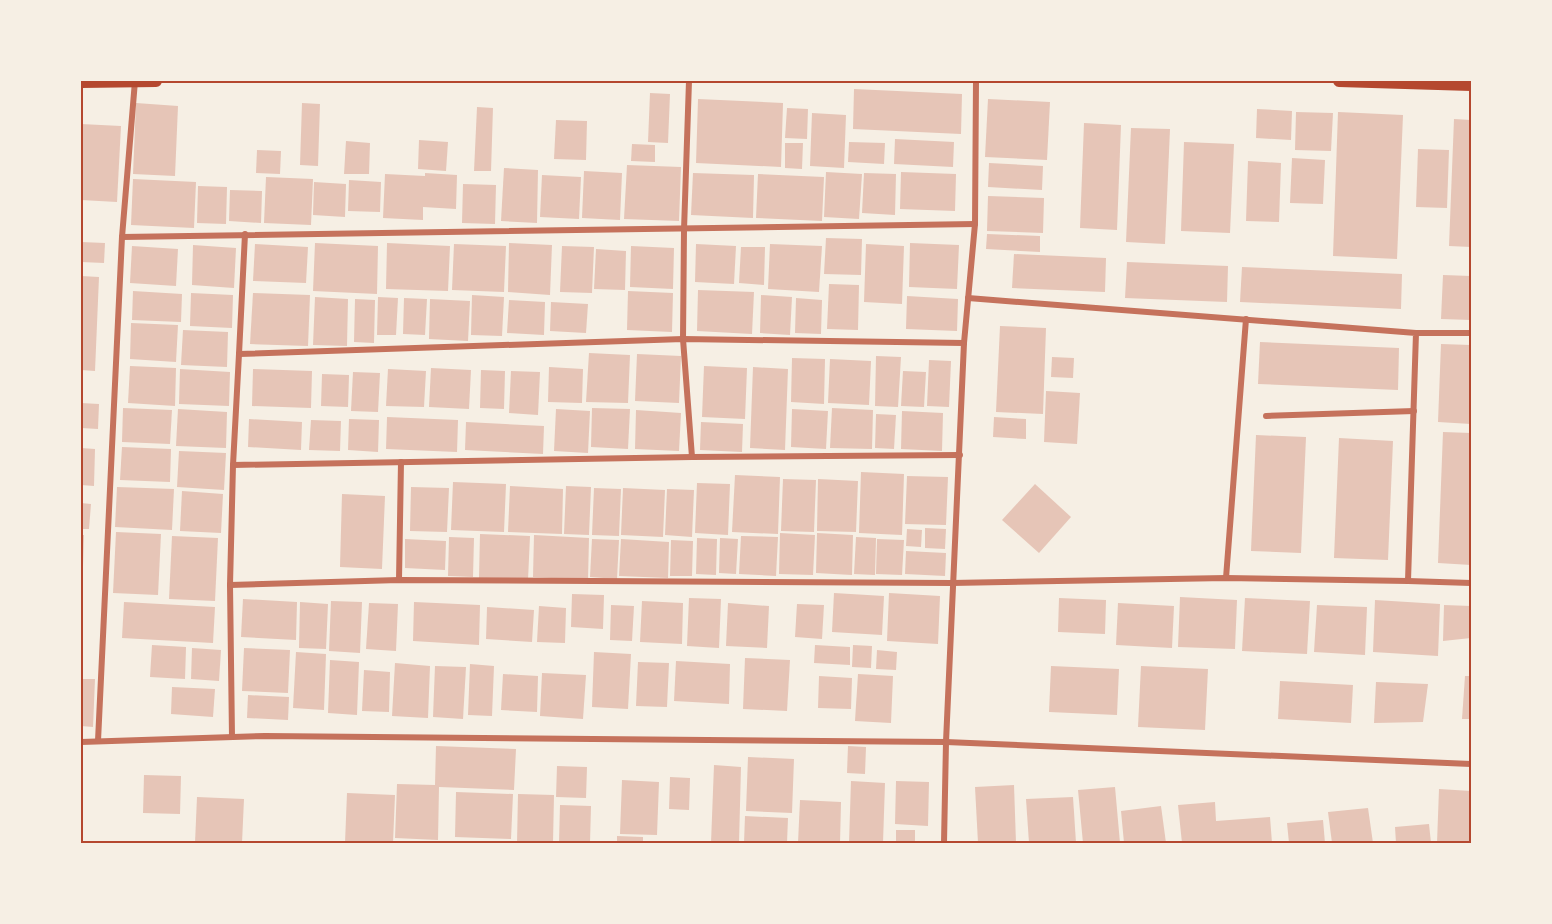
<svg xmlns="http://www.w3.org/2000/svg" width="1552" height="924" viewBox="0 0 1552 924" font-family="'Noto Serif',serif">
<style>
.building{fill:#e6c5b7}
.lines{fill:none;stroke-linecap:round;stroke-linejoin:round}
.minor{stroke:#c5725c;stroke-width:6}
.secondary{stroke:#b5482f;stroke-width:12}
.neatline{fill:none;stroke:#b5482f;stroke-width:2}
</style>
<rect width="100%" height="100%" fill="#f6efe4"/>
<!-- building -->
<g class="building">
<path d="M854,89l108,5 -1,40 -108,-5z"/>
<path d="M650,93l20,1 -2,49 -20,-1z"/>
<path d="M698,99l85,4 -2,64 -85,-4z"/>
<path d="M988,99l62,3 -3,58 -62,-3z"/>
<path d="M136,103l42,3 -3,70 -42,-2z"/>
<path d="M302,103l18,1 -2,62 -18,-1z"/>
<path d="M477,107l16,1 -2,63h-17z"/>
<path d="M787,108l21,1 -1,30 -22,-1z"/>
<path d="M1257,109l35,2 -1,29 -35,-2z"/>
<path d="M1296,112l37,1 -2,38 -36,-1z"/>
<path d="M1338,112l65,3 -6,144 -64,-3z"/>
<path d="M812,113l34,2 -2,53 -34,-2z"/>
<path d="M1454,119l17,1v127l-22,-1z"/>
<path d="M556,120l31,1 -1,39 -32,-1z"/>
<path d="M1084,123l37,2 -4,105 -37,-2z"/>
<path d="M81,124l40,2 -4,76 -36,-2z"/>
<path d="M1131,128l39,1 -5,115 -39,-2z"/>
<path d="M895,139l59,3 -1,25 -59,-3z"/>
<path d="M419,140l29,2 -2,29 -28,-2z"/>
<path d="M346,141l24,2 -1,31h-25z"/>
<path d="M849,142l36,1 -1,21 -36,-2z"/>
<path d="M1184,142l50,2 -4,89 -49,-2z"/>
<path d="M785,143h18l-1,26 -17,-1z"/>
<path d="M632,144l23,1v17l-24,-1z"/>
<path d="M1418,149l31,1 -2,58 -31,-1z"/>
<path d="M257,150l24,1 -1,23 -24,-1z"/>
<path d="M1292,158l33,2 -2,44 -33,-1z"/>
<path d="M1248,161l33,2 -2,59 -33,-1z"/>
<path d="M989,163l54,3 -1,24 -54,-3z"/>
<path d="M627,165l54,2 -2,54 -55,-2z"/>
<path d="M504,168l34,2 -1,53 -36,-2z"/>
<path d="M584,171l38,2 -2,47 -38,-2z"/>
<path d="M826,172l36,2 -3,45 -35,-2z"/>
<path d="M901,172l55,2 -1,37 -55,-2z"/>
<path d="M425,173l32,2 -1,34 -33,-2v13l-40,-2 2,-44 40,2z"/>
<path d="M693,173l61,2 -1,43 -62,-3z"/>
<path d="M864,173l32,1 -1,41 -33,-2z"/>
<path d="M758,174l66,3 -2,44 -66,-3z"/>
<path d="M542,175l39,2 -2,42 -39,-2z"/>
<path d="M266,177l47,2 -2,46 -47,-2z"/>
<path d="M133,179l63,3 -2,46 -63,-3z"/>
<path d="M349,180l32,2 -1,30 -32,-1z"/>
<path d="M314,182l32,2 -1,33 -32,-2z"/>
<path d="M463,184l33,1 -1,39 -33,-1z"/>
<path d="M198,186l29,1 -1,37 -29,-1z"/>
<path d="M230,190l32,1 -1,32 -32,-2z"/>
<path d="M988,196l56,2 -1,35 -56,-2z"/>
<path d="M987,234l53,2v16l-54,-3z"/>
<path d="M826,238l36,1 -1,36 -37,-1z"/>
<path d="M81,242l24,1 -1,20 -23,-1z"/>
<path d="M315,243l63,3 -1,48 -64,-3z"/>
<path d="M387,243l63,3 -2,45 -62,-2z"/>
<path d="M509,243l43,2 -2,50 -42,-3z"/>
<path d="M910,243l49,2 -2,44 -48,-2z"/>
<path d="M255,244l53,3 -2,36 -53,-2z"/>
<path d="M454,244l52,2 -2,46 -52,-2z"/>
<path d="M696,244l40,2 -2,38 -39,-2z"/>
<path d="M770,244l52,2 -3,46 -51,-3z"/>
<path d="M866,244l38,2 -2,58 -38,-2z"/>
<path d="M193,245l43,3 -2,40 -42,-3z"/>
<path d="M132,246l46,3 -2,37 -46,-3z"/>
<path d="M562,246l32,1 -2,46 -32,-1z"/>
<path d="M631,246l43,2 -1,41 -43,-2z"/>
<path d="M741,247h24l-1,38 -25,-2z"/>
<path d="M596,249l30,2 -1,39 -31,-1z"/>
<path d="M1014,254l92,4 -1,34 -93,-4z"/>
<path d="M1127,262l101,4 -1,36 -102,-4z"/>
<path d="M1242,267l160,7 -1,35 -161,-7z"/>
<path d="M1443,275l28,1v44l-30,-1z"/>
<path d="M81,276l18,1 -4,94 -14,-1z"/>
<path d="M829,284l30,1 -1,45 -31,-1z"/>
<path d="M698,290l56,2 -2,42 -55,-3z"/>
<path d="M133,291l49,3 -1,28 -49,-2z"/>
<path d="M628,291l45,2 -1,39 -45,-2z"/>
<path d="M191,293l42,2 -1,33 -42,-2z"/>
<path d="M253,293l57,2 -2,51 -58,-2z"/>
<path d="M472,295l32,2 -2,39 -31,-1z"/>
<path d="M761,295l31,2 -2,38 -30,-2z"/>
<path d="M907,296l51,3 -1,32 -51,-2z"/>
<path d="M315,297l33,2 -1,47 -34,-1z"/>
<path d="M378,297l20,1 -2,37h-19z"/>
<path d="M404,298l23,1 -2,36 -22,-1z"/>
<path d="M796,298l26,2 -1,34 -26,-1z"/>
<path d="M355,299l20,1 -1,43 -20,-1z"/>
<path d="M430,299l40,2 -2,40 -39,-2z"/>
<path d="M509,300l36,2 -1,33 -37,-2z"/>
<path d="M551,302l37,2 -2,29 -36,-2z"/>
<path d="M131,323l47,2 -2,37 -46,-3z"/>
<path d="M1000,326l46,2 -3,86 -47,-2z"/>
<path d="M183,330l45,2 -1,35 -46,-2z"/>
<path d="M1260,342l139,6 -1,42 -140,-6z"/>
<path d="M1441,344l30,1v79l-33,-2z"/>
<path d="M589,353l41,2 -2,48 -42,-1z"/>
<path d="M637,354l44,2 -2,47 -44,-2z"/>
<path d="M876,356l25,1 -3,50 -23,-1z"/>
<path d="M1052,357l22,1 -1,20 -22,-1z"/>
<path d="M792,358l33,1 -1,45 -33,-2z"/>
<path d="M830,359l41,2 -2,44 -41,-2z"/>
<path d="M929,360l22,1 -2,46 -22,-1z"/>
<path d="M130,366l46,2 -1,38 -47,-3z"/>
<path d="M704,366l43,2 -2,51 -43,-2z"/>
<path d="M549,367l34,2 -1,34 -34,-1z"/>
<path d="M753,367l35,2 -3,81 -35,-2z"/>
<path d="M431,368l40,2 -2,39 -40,-2z"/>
<path d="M180,369l50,3 -1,34 -50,-2z"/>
<path d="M253,369l59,2 -1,37 -59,-2z"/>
<path d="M388,369l38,2 -2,36 -38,-1z"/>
<path d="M481,370l24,1 -1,38 -24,-1z"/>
<path d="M511,371l29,1 -2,43 -29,-2z"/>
<path d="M903,371l23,1 -2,35 -23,-1z"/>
<path d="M353,372l27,1 -2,39 -27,-1z"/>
<path d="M322,374l27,1 -1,32 -27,-1z"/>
<path d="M1046,391l34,2 -3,51 -33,-2z"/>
<path d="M81,403l18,1 -1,25 -17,-1z"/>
<path d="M123,408l49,2 -2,34 -48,-2z"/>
<path d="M592,408l38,1 -2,40 -37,-2z"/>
<path d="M832,408l41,2 -1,39 -42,-1z"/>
<path d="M178,409l49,3 -1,36 -50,-2z"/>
<path d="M556,409l34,2 -2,42 -34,-2z"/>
<path d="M792,409l36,2 -2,38 -35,-2z"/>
<path d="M636,410l45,3 -2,38 -44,-2z"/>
<path d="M902,411l41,2 -1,38 -41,-2z"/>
<path d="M876,414l20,1 -2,34 -19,-1z"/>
<path d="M387,417l71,3 -1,32 -71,-3z"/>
<path d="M994,417l32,2v20l-33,-2z"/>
<path d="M249,419l53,3 -1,28 -53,-3z"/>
<path d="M349,419l30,1 -1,32 -30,-2z"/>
<path d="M311,420l30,1 -1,30 -31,-1z"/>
<path d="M466,422l78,4 -1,28 -78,-4z"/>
<path d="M701,422l42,2 -1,28 -42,-2z"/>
<path d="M1443,432l28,1v132l-33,-2z"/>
<path d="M1256,435l50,2 -5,116 -50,-2z"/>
<path d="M1339,438l54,3 -5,119 -54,-2z"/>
<path d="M122,447l49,2 -1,33 -50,-2z"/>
<path d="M81,448l14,1 -1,37 -13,-1z"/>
<path d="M179,451l47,2 -2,37 -47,-3z"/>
<path d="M861,472l43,2 -2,61 -43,-2z"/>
<path d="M735,475l45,2 -2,57 -46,-2z"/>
<path d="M907,476l41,1 -2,48 -41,-1z"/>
<path d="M783,479l33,1 -2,52 -33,-1z"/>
<path d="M818,479l40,2 -2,51 -39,-1z"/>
<path d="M453,482l53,2 -2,48 -53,-2z"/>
<path d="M697,483l33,1 -2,51 -33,-2z"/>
<path d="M1035,484l36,33 -32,36 -37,-33z"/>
<path d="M510,486l53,3 -1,45 -54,-2z"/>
<path d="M566,486l25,1 -2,48 -25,-1z"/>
<path d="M117,487l57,2 -2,41 -57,-3z"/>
<path d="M411,487l38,1 -2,44 -37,-1z"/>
<path d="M594,488l27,1 -2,47 -27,-1z"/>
<path d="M623,488l42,2 -2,47 -42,-2z"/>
<path d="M667,489l27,1 -2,47 -27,-2z"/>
<path d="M182,491l41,3 -2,39 -41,-2z"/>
<path d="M342,494l43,2 -3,73 -42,-2z"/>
<path d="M81,503l10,1 -2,25h-8z"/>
<path d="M925,528l21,1 -1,20 -20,-1z"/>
<path d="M907,529l15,1 -1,17 -15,-1z"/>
<path d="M116,532l45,2 -3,61 -45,-2z"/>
<path d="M780,533l35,2 -2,40 -34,-1z"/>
<path d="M817,533l36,2 -1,40 -36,-2z"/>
<path d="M480,534l50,2 -2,44 -49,-2z"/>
<path d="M81,535h3l-1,31h-2z"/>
<path d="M534,535l55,3 -1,42 -55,-3z"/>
<path d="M172,536l46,2 -3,63 -46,-2z"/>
<path d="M741,536l37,1 -2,39 -37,-2z"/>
<path d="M449,537l25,1 -1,39 -25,-1z"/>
<path d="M856,537l20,1 -1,37 -21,-1z"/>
<path d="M697,538l20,1 -1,36 -20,-1z"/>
<path d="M720,538l18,1 -2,35 -17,-1z"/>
<path d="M405,539l41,2 -1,29 -40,-2z"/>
<path d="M592,539l27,1 -2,39 -27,-2z"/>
<path d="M621,539l48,3 -1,36 -49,-2z"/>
<path d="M877,539l27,1 -2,35 -26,-1z"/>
<path d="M671,540l22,1 -1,35h-22z"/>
<path d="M906,551l40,2 -1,23 -40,-2z"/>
<path d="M834,593l50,3 -2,39 -50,-3z"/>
<path d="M889,593l51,3 -2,48 -51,-3z"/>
<path d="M572,594l32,1 -1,34 -32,-2z"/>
<path d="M1180,597l57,3 -2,49 -57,-2z"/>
<path d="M689,598l32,1 -2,49 -32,-2z"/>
<path d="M1059,598l47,2 -1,34 -47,-2z"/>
<path d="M1245,598l65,3 -3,53 -65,-3z"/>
<path d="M243,599l54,3 -1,38 -55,-3z"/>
<path d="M1375,600l65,4 -2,52 -65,-4z"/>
<path d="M331,601l31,1 -2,51 -31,-2z"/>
<path d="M642,601l41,2 -1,41 -42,-2z"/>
<path d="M124,602l91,5 -2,36 -91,-5z"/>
<path d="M300,602l28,2 -2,45 -27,-1z"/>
<path d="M414,602l66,3 -1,40 -66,-4z"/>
<path d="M369,603l29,1 -2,47 -30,-2z"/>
<path d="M728,603l41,3 -2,42 -41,-2z"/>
<path d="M1118,603l56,3 -2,42 -56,-3z"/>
<path d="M797,604l27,1 -2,34 -27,-2z"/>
<path d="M611,605l23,1 -2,35 -22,-1z"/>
<path d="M1317,605l50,2 -2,48 -51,-3z"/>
<path d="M1444,605l27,1v32l-28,3z"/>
<path d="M539,606l27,2 -1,35 -28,-1z"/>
<path d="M487,607l47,3 -2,32 -46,-3z"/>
<path d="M152,645l34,2 -1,32 -35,-2z"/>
<path d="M815,645l35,2v18l-36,-2z"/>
<path d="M853,645l19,1 -1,22 -19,-1z"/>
<path d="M192,648l29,2 -2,31 -28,-2z"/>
<path d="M244,648l46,2 -2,43 -46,-2z"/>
<path d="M877,650l20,2 -1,18 -20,-1z"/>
<path d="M296,652l30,2 -2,56 -31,-2z"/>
<path d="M594,652l37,2 -3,55 -36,-2z"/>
<path d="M745,658l45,2 -3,51 -44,-2z"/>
<path d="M330,660l29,2 -2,53 -29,-2z"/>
<path d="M676,661l54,3 -1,40 -55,-3z"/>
<path d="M638,662l31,1 -2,44 -31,-1z"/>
<path d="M395,663l35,3 -2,52 -36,-2z"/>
<path d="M470,664l24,2 -2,50 -24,-1z"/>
<path d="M435,666l31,1 -3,52 -30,-2z"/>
<path d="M1051,666l68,3 -2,46 -68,-3z"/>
<path d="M1141,666l67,3 -3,61 -67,-3z"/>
<path d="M364,670l26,2 -1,40 -27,-1z"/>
<path d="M542,673l44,2 -3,44 -43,-3z"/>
<path d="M503,674l35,2 -1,36 -36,-2z"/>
<path d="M858,674l35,2 -2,47 -36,-2z"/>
<path d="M819,676l33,2 -1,31 -33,-1z"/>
<path d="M1465,676h6v43h-9z"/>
<path d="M81,679h14l-2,48 -12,-1z"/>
<path d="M1280,681l73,4 -2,38 -73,-4z"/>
<path d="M1376,682l52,2 -5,38 -49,1z"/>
<path d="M172,687l43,2 -2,28 -42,-3z"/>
<path d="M248,695l41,2 -1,23 -41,-2z"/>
<path d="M436,746l80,3 -2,41 -75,-3 -1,53 -43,-2 2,-54 38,1z"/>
<path d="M848,746l18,1 -1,27 -18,-1z"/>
<path d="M748,757l46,2 -2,54 -46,-2z"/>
<path d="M714,765l27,2 -2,76h-28z"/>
<path d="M557,766l30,1 -1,31 -30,-1z"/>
<path d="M144,775l37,1 -1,38 -37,-1z"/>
<path d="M670,777l20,1 -1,32 -20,-1z"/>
<path d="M622,780l37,2 -2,53 -37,-1z"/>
<path d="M851,781l34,2 -2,60h-34z"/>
<path d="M896,781l33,1 -1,44 -33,-2z"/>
<path d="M1014,785l2,58h-38l-3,-56z"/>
<path d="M1115,787l5,56h-37l-5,-53z"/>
<path d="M1439,789l32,2v52h-34z"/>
<path d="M456,792l57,2 -2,45 -56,-2z"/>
<path d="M347,793l48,2 -2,48h-48z"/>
<path d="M518,794l36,1 -1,48h-36z"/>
<path d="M197,797l47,2 -2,44h-47z"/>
<path d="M1073,797l3,46h-47l-3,-44z"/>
<path d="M800,800l41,2 -1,41h-42z"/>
<path d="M1215,802l1,19 54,-4 2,26h-90l-4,-38z"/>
<path d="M560,805l31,1 -1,37h-31z"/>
<path d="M1161,806l5,37h-42l-3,-32z"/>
<path d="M1368,808l5,35h-41l-4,-31z"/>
<path d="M745,816l43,2 -1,25h-43z"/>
<path d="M1323,820l2,23h-36l-2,-20z"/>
<path d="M1429,824l2,19h-35l-1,-16z"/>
<rect x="896" y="830" width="19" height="13"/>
<path d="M617,836l26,1v6h-26z"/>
</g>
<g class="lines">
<!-- minor -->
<g class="minor">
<path d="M135,81l-13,156 853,-13"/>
<path d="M689,81l-5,149 -1,109 9,118 268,-2"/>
<path d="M245,234l-6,120 444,-15 281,4"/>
<path d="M1416,333h55"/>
<path d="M239,354l-6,111 459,-8"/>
<path d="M1266,416l148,-5"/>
<path d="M233,465l-3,120 169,-5 553,3 274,-5 182,3 8,-248 -448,-35"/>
<path d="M1226,578l20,-259"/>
<path d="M399,580l2,-118"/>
<path d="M1408,581l63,2"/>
<path d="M230,585l2,152"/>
<path d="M98,741l24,-504"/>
<path d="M81,742l184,-6 681,6 525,22"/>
<path d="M944,843l2,-101 18,-399 11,-119 1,-143"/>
</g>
<!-- secondary -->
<g class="secondary">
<path d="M1339,81l132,4"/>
<path d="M81,82l75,-1"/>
</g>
</g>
<!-- border -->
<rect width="1552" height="924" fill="none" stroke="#f6efe4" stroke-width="165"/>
<rect x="82" y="82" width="1388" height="760" class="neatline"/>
</svg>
